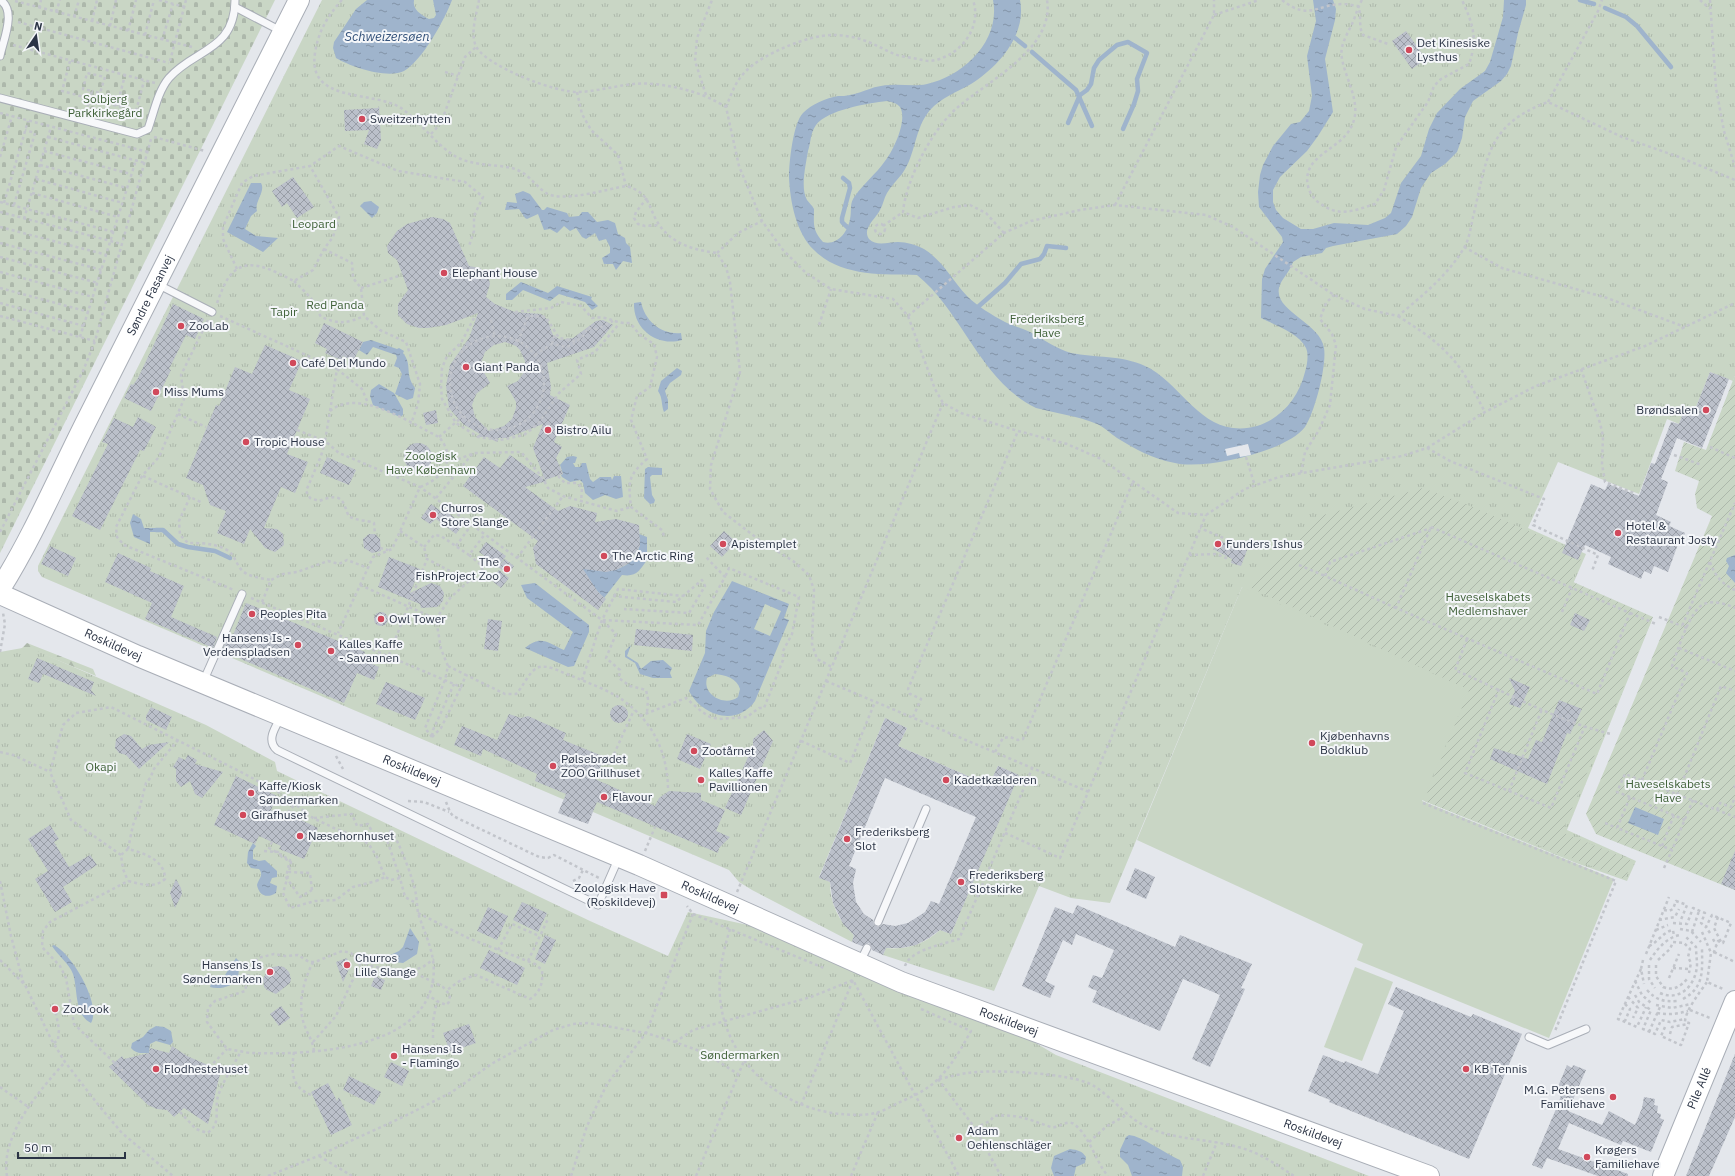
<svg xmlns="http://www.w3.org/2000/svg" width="1735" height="1176" viewBox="0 0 1735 1176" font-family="'IBM Plex Sans',sans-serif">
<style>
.forest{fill:url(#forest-firs)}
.cemetery{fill:url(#cemetery-stones)}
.park{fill:url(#park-tufts)}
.garden{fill:url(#garden-furrows)}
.pitch{fill:#c9d6c5}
.water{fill:url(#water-ripples);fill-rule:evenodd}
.pier{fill:#e4e7ec}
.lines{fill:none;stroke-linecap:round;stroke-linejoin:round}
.stream{stroke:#9fb4cc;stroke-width:4.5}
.building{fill:url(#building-cross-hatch);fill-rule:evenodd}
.lane-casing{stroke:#a9aeb7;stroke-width:9}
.secondary-casing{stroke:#a9aeb7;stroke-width:22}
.path{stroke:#c2c5cb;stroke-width:2.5;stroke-dasharray:3 3;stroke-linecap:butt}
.lane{stroke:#f7f8fa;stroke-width:7}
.secondary{stroke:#fff;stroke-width:20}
.path-bridge{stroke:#c2c5cb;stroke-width:2.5;stroke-dasharray:3 3;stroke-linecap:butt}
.poi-dot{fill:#d1495b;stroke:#f4f6f9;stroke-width:1.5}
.labels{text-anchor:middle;stroke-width:4;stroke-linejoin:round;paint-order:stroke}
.poi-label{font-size:12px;fill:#2b3445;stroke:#f4f6f9;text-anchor:start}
.park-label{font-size:12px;fill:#3f6138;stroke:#f4f6f9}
.street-label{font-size:12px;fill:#2b3445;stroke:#f4f6f9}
.water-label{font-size:13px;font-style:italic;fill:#34527a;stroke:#f4f6f9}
</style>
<defs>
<pattern id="forest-firs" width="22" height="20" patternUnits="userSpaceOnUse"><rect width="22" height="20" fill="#c9d6c5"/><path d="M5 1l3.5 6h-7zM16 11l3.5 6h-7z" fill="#adb8ab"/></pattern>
<pattern id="cemetery-stones" width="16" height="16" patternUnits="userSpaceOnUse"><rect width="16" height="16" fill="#c9d6c5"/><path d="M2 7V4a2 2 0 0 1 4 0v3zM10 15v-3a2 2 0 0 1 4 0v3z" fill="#adb8ab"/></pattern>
<pattern id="park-tufts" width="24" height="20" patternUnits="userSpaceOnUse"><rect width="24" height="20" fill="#c9d6c5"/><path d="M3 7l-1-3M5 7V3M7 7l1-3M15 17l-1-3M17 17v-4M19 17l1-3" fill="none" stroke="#adb8ab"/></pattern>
<pattern id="garden-furrows" width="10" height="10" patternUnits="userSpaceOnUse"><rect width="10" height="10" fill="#c9d6c5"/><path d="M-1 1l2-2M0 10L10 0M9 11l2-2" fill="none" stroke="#adb8ab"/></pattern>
<pattern id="water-ripples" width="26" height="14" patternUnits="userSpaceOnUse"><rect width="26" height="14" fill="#9fb4cc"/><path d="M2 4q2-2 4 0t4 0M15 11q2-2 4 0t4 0" fill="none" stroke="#8293a7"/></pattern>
<pattern id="building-cross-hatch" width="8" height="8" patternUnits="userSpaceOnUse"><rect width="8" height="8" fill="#bbc0ca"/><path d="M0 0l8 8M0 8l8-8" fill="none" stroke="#989da6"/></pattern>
</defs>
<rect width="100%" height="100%" fill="#e4e7ec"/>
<!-- forest -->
<path class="forest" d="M27,643l66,26 3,7 -68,-28 -8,2z"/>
<!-- cemetery -->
<path class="cemetery" d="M0,0h275l-275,553z"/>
<!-- park -->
<g class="park">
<path d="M322,0h1413v375l-2,6 -23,-9 -16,40 -9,-4 -6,16 -12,-5 -28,75 -81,-32 -30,66 58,26 -13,30 79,36 -85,210 69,31 -9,20 -51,-18 -154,-63 -180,-213 -132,316 -39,-5 -32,-12 -45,105 -111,-36 3,-7c20,2 39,-4 54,-18l11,4 67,-159 -20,-9 -9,19 -91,-39 9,-18 -22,-10 -66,159 11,5c0,22 9,39 24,53l-2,7 -100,-52 -13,-8 -10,-12 -687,-293 -4,-6v-5z"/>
<path d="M28,647l178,78 69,37 2,9 313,150 78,35 20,-44 60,13 148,66 138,51 22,13 313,121h-1369v-524z"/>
</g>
<!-- garden -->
<g class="garden">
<path d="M1735,375v515l-139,-56 -10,-20 126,-298 -15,-8 -2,-14 4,-13 -24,-10 9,-29 22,8z"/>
<path d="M1423,488l47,18 113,48 -12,27 82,36 -91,215 70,29 -7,18 -201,-78 45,-111 -222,-104 76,-71z"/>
</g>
<!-- pitch -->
<g class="pitch">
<path d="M1242,587l227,103 -47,111 192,78 -65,159 -192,-78 6,-16 -226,-104z"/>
<path d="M1355,967l38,15 -31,79 -38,-14z"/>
</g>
<!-- water -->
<g class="water">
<path d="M367,0h47c-2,9 7,15 15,19l5,-1 2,-3 -3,-15h19c-7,19 -30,61 -48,71 -17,8 -53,-4 -68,-13l-3,-10 1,-6 22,-33z"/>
<path d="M993,0h27c7,35 -22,67 -49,84 -14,8 -30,14 -41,26 -16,19 -14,45 -28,64 -5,6 -11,12 -15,19 -3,5 -4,12 -7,17 -3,6 -9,11 -12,18 -2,4 -1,8 1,11 8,8 19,3 29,3 9,0 18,3 26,7 19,12 28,31 43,47 10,10 25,19 38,26 8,4 17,6 25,10 13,7 27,17 41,21 24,5 51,2 74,13 33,15 51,58 88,62 36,4 64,-23 72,-56 2,-7 4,-17 1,-24 -7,-15 -31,-23 -45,-30l1,-39 3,-10 18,-27 -1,-5 -23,-30 -1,-15 2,-17 3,-10 10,-19 18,-22 9,-2 9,-11 3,-15 -5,-40 9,-35 -3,-21h20l3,9 -1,11 -10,39 8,53 -15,24 -11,15 -27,26 -7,13v12l3,8 7,8 18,11h12l21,-6 34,2 17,-7 6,-5 10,-30 20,-27 8,-27 8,-16 23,-24 25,-18 5,-9 13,-45 1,-17h22v5l-8,28 -7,33 -4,8 -6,7 -28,20 -8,16 -3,21 -5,14 -12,12 -14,9 -10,15 -9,29 -6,9 -9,8 -64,12 -7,2 -4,5 -21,4 -8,5c-3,10 -12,17 -14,26 -5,23 42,35 45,60 3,17 -9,64 -19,79 -19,25 -101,43 -130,36 -22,-4 -40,-14 -58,-25 -7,-5 -13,-11 -20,-14 -19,-8 -42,-11 -61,-16 -56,-27 -73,-96 -119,-133 -35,-1 -76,2 -103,-25 -18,-17 -24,-49 -25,-73 0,-14 4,-54 14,-64 9,-9 23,-15 35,-17 4,0 8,0 12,-1 15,-3 24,-10 41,-10 12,-1 23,2 36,-1 37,-8 74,-44 66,-84zM887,101c4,1 10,2 13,6 8,13 -7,44 -15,54 -9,13 -21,22 -30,35 -6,7 -3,15 -5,23 -2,13 -13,27 -27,23 -11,-12 -9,-18 -9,-33 -2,-4 -5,-6 -7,-9 -7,-12 -1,-36 1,-49 3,-9 2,-17 8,-26 11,-15 52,-22 71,-24z"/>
<path d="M251,183h10c5,8 -7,19 -4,28l-6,5 -6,13 11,7 22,2 -15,14 -36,-20z"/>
<path d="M523,191l7,3 12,16h2l3,-3 20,6 2,4 10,-1 3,-4h6l9,10 11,-2 7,3 3,11 7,4 1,5 4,4 2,16 -9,-2 -7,9 -3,-6h-9l-2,-6 8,-5v-6l-4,-8 -7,2 -4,-8 -9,6 -4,-2 -6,-9 -6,3 -6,-5 -7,7 -7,-4 -6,1 -6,-16 -11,5 -2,-1 -6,-9 -14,1 2,-8 10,1 -2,-9z"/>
<path d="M371,201l8,6 -2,6 -5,5 -12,-12 4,-4z"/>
<path d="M521,282l27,11 9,-7 35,11 -1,2 7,7 -6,4 -7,-8 -26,-8 -9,7 -27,-11 -11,10h-6v-6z"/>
<path d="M641,302c4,19 20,33 40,31l1,7c-24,7 -49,-10 -48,-37z"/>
<path d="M371,340l26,9 2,-1 5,3 -1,2c10,13 1,20 12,35l-2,10 -6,2 -12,-6 7,-20 -3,-6 -5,-2 3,-8 -1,-3 -23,-8 -6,8 -8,-5 4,-8z"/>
<path d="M677,368l5,3 -1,4 -11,8 -5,8 3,9v9l-4,3c-3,-7 -1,-14 -6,-21l3,-10z"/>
<path d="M379,384l15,9 9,16v6l-3,2 -27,-12 -3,-9 1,-6z"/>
<path d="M573,456l4,1 -2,6h-2l2,4h5l2,-4h4l4,16 3,3 7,-5h11l1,3 2,-4h7l2,21 -7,2 -11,-4 -12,5 -8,-7 -2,-10 -3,-3 -10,2 -8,-5 -1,-2 2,-1 -3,-9 7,-8z"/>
<path d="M648,467l14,1v7h-10l-2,2 2,18 3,5 -1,3 -4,1 -6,-6 1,-29z"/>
<path d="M133,514l8,5 3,9h12v4h-6v12l-16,-7 -4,-14z"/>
<path d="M554,534l35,34c18,7 45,1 50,-21 1,-4 0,-9 0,-13l8,3v23c-8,11 -10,17 -25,15l-18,23 -6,-6z"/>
<path d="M1735,555v28l-9,-10 3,-7 -3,-5 1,-3z"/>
<path d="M732,581l57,23 -5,14 5,2 -34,81c-18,26 -53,15 -66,-10l16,-38 1,-22 8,-19zM765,604l16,7 -11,25 -16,-7zM715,674c10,1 22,4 25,15l-2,8c-13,10 -36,-2 -31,-19z"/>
<path d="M535,583l54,42v7l-15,34 -6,1 -43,-19c16,-14 23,-5 39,2l9,-18 -46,-34 -6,-13z"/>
<path d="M631,645l-4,11 11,7 3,6 10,-8 12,-1 9,8 -2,5 2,5h-19l-13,-4 -5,-11 -10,-6v-6z"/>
<path d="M1635,807l29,12 -6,16 -30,-12z"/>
<path d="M253,843l3,3 -3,4v9l6,2 6,-1 12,11v6l-5,1 -2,5 7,3 -1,7c-10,6 -17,2 -19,-8 2,-7 7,-10 2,-16l-8,-1 -4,-5 1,-11z"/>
<path d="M410,928l9,14 -2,12 -14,9 -16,-2 -1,-4 13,-6 4,-4z"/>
<path d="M54,945c17,8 48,59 37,78 -17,-8 -13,-34 -18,-49 -4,-11 -15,-18 -21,-28z"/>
<path d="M236,958l3,3c0,5 0,12 -1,16 -4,10 -19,13 -28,10l1,-3 14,-9z"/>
<path d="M156,1026l8,1 7,4 2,11 -3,3 -14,-4 -6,3 -1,9c-7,0 -13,1 -18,-5l1,-5 11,-6 6,-7z"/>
<path d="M1129,1135c13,1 37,19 51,25l3,7 -1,9h-50l-4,-11 -8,-8v-7l6,-13z"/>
<path d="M1070,1149c8,1 12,2 16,8l-1,6 -9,4 -2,9h-20l-3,-8 3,-12z"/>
</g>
<!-- pier -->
<path class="pier" d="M1248,444l3,11 -11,2 -1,-4 -12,3 -2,-7z"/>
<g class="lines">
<!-- stream -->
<g class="stream">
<path d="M1580,0l14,4"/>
<path d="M1605,8l21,9 11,9 34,41"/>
<path d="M1015,38l10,8"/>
<path d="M1032,52l44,38 16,36"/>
<path d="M1068,123l12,-28 7,-5 4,-6 3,-16 5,-8 18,-15 11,-3 19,11 -10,26 1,12 -4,13 -11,25"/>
<path d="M843,178l6,5 1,5 -8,30v4l5,5"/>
<path d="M979,306l26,-23 16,-19 19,-5 4,-5 3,-8 19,2"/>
<path d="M156,530h7l15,14 10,3 27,4 15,7"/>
</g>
</g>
<!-- building -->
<g class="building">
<path d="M1406,31l20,28 -14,10 -20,-28z"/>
<path d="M379,106l2,34 -4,9 -13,-5 5,-14 -24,1 -1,-21 34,-2z"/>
<path d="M293,177l21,30 -17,11 -10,-15 -5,4 -10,-16z"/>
<path d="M432,217l11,2 7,4 19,43 11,2 8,7 2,9 -4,13 9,7 20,8 26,2 6,5 6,16 8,5 12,-2 23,-17 7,-1 10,5 -19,22 -47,16 4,24 -1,8 20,10 -16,37 8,5 -6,11 7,16 -18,6 2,1 -22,6 33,24 12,-5 27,7 -2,9 21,-3 23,6 1,21 -11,17 -13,7 -10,2 -23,-3 15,23 8,7 -8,11 -62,-46 -3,-16 5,-7 -75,-55 21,-29 16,11 10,-13 35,25 -12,-32 10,-24 -36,14h-10l2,1 -2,3 -10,-5h-11l4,-3 -17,-10 -14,-16 -3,-22 4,-21 19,-27 9,-25 -32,12 -18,3h-9l-12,-4 -9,-9v-11l10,-14 -11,-30 -9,-7 -1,-7 10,-15 10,-7zM505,342l11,4 4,4 5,11v5l-1,6 -6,9 -11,5 9,16v6l-4,11 -8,7 -15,5 -14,-14 -3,-12 4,-11 14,-11 -8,-14 -1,-6 4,-11 9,-7z"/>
<path d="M173,304l31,15 -9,20 -9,-4 -17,34 2,1 -20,41 -27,-13 7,-14 2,1 5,-7z"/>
<path d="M324,323l39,19 -10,19 -10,-5 -2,4 -16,-7 2,-4 -12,-6z"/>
<path d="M265,345l37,16 -13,29 21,9 -23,55 21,8 -13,31 -14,-6 -17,41 13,1 6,5 1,11 -9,7 -10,-4 -15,-19 -6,15 -27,-11 9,-22 -16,-6 -7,-20 -17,-7 30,-73 3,1 16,-39 17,7z"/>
<path d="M1710,372l19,7 -27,69 -25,-10 -16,41 7,3 -12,33 15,7 -2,4 16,7 -4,12 -3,-1 -10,28 -14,-6 -3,8 -7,-3 -3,8 -33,-15 3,-7 -26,-12 -7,15 -16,-7 29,-69 14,6 3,-6 31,12 12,-33 4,1 16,-42 8,2 6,-16 9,4z"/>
<path d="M436,410l2,13 -12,2 -3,-12z"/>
<path d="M138,417l18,10 -12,24 -4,-1 -40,80 -28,-14 36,-72 -6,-2 12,-24 19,9z"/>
<circle cx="418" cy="457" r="14"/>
<path d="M327,457l29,13 -7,15 -29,-12z"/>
<path d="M431,504l10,7 -5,8 7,-10 20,15 -7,10 -20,-15 -6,5 -9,-6z"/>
<path d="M724,531l12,11 -14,15 -12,-11z"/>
<path d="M369,534h6l5,5 1,12 -9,2 -8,-5 -1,-9z"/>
<path d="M1252,537l-11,29 -10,-3 1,-4 -19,-10 5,-10 19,10z"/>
<path d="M486,542l20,14 -7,10 -20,-14z"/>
<path d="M50,546l26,12 -8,18 -27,-12z"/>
<path d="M118,553l33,15 -1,3 34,15 -13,31 46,20 -4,11 -68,-29 7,-16 -47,-21z"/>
<path d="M389,557l31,12 -10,24 21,-10 9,3 4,7 -1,8 -6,6 -16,1 -1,-4 -42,-17z"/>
<path d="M505,559l9,7 -6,8 -10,-7z"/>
<path d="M499,570l10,8 -8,10 -10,-8z"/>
<path d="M246,603l119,49 -3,8 17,7 -5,13 -17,-7 -13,30 -122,-52 4,-10 2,-2 3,1z"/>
<circle cx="381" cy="619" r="7"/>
<path d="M1575,613l15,7 -6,11 -14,-6z"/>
<path d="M488,619l14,2 -4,30 -14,-2z"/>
<path d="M636,629l57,6 -1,16 -58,-6z"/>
<path d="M37,658l57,24 -3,8 5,6 -53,-22 -4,9 -11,-4z"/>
<path d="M1509,678l21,9 -10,21 -11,-4 6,-13z"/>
<path d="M386,682l39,16 -10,22 -39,-16z"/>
<path d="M1559,700l23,9 -12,25 -3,-1 -20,51 -57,-25 4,-11 34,11 8,-19 6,2z"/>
<circle cx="619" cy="714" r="9"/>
<path d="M151,707l21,10 -6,13 -20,-10v-4z"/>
<path d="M509,714l12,4 7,-2 38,17 -3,7 42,17 -10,22 60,27 4,-8 10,-7 32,2v7l24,10 -9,21 14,6 -11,11 -1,5 -121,-51 -9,22 -30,-11 8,-19 -31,-13 2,-7 -54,-25 -2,7 -27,-11 8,-19 35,14z"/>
<path d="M885,718l22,10 -9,18 91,39 9,-19 21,9 -68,159 -11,-4 -11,8 -13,7 -15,3h-15l-3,7 -11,-5 -1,-4 -2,-3 -7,3 -10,-4 2,-7 -11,-11 -10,-21 -3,-21 -11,-4zM885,778l91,39 -37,87 -8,-3 -6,11 -17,11 -13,3 -12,-2 -5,3 -4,-2 -1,-5 -9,-6 -8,-12 -3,-19 3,-14 -7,-3z"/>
<path d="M764,730l9,11 -32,74 -16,-7 28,-62v-7z"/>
<path d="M124,734l7,2 11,13 7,-4 20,-3 -30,27 -13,-14 -7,-2 -4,-5 1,-9z"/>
<path d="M687,734l24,10 -11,25 -23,-10z"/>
<path d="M188,755l9,5 -2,4 28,8 -21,26 -7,-4 -5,-13 -9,6 -5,-6v-12l-3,-2 6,-10 6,3z"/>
<path d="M236,776l41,20 -6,14 22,11 2,-4 23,11 -14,31 -25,-10 2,-3 -22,-10 -4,8 -41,-19z"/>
<path d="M50,825l9,14 -5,3 15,25 21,-12 7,10 -34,22 9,15 -17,10 -20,-33 13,-8 -20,-32z"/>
<path d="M1735,851v39l-14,-6z"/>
<path d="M1135,868l20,9 -9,22 -20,-9z"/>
<path d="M176,879l5,9 1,6 -7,14 -5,-15z"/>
<path d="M522,902l25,11 -9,19 -25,-12z"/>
<path d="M1077,905l98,42 5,-12 72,29 -11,24 4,1 -35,78 -18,-8 28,-64 -37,-16 -23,52 -68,-29 5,-11 -9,-4 5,-12 9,3 12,-28 -38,-16 -4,11 -9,-5 -18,41 10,5 -5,12 -28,-12 33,-79 18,7z"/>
<path d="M488,907l20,9 -11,24 -20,-9z"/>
<path d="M545,935l11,5 -11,24 -10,-5z"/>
<path d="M489,950l36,18 -8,17 -37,-17z"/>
<path d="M347,958l3,9 -7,15 -7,-20z"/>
<path d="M278,966l6,1 5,5 2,7 -1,4 -14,11 -9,-4 -3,-3 -1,-8 6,-11z"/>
<path d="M375,976l10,4 -4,10 -10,-4z"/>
<path d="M1396,987l75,30 2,-3 49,20 -53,125 -140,-57 1,-2 -22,-9 15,-36 21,8 1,-2 33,13 26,-63 -16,-7z"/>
<path d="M281,1006l9,12 -11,8 -9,-12z"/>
<path d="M469,1024l7,19 -26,9 -7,-19z"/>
<path d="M172,1046l15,10 21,9 -1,1 13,8 -12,50 -24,-16 -10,9 -7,-7 -10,-1 -9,-4 -39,-38 13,-11 2,3 25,-6 1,-5 19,5z"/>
<path d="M1735,1054v63l-26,59h-23z"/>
<path d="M391,1062l18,9 -7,15 -18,-9z"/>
<path d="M1567,1065l5,3 1,-3 13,5 -18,41 34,14 7,-14 26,14 7,-17 2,-11 11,2 -1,6 4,1 -1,7 4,1 -1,4 4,2 -13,32 -28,-11 -2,4 -52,-22 -11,26 70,25v2h-30l-51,-18 -5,11 -10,-4 27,-63 3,-11 -5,-2z"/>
<path d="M349,1076l32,16 -7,13 -31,-15z"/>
<path d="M328,1083l9,18 2,-4 13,28 -21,10 -20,-43z"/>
</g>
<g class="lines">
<!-- lane casing -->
<g class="lane-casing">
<g id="lane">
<path d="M0,0c17,10 3,41 0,56"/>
<path d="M235,7l48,25"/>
<path d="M0,98l137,36 11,-5c6,-17 10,-38 21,-51 25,-29 66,-27 66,-78"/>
<path d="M157,284l55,28"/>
<path d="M203,682l39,-88"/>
<path d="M281,717c-6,11 -15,23 -4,33l321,155 21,-48"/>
<path d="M878,922l48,-113"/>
<path d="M860,962l7,-14"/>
<path d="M1529,1037l19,8 38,-16"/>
</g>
</g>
<!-- secondary casing -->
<g class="secondary-casing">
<g id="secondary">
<path id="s1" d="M0,589c34,-54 59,-114 88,-171 71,-139 140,-279 211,-418"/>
<path id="s2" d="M0,594l138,62 501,209 262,117 528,194"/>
<path id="s3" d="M1663,1176l72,-175"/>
</g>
</g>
<!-- path -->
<g class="path">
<path d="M159,0l26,7"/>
<path d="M342,0c-14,15 -24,32 -27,53 -8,51 58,37 86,55 20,14 34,36 54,48 16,10 39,8 57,12 17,5 21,16 34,25 17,10 61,-4 80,-7 26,7 21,22 34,40 14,19 35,24 57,27l9,14 4,15 10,90 -29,93 -1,24 13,23 35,27 35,22 16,14 5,15 -2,54 5,15 15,8"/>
<path d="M479,0c-2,13 -10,35 -2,48 12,19 79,45 102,44 25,-1 50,-11 75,-8 27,3 49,9 72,23l13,59 23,55 21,29 23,23 25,16 62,10 15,17 27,73 8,14 18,10 57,18 49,13 34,15 77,54 28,2 39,-26 34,-12 123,-21 25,-8 58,-36 51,-26 109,-40 90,-43"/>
<path d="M1282,0c28,22 36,3 63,4 4,0 9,2 13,2 4,10 0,20 5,29l25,9"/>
<path d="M1362,0c-4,7 -6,14 -9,22 -4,8 -9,17 -11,25 -4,19 16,45 13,68 -4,26 -27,31 -41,47 -11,12 -8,30 4,40 21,16 34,9 57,2l9,-14 12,-43 32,-45 6,-16 7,-7 28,-15c9,-25 4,-40 -7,-64"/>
<path d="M1700,0l10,9"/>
<path d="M1710,0l6,88 8,43 11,36"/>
<path d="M15,1l177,46"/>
<path d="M39,8l2,-8"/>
<path d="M56,12l4,-12"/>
<path d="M1214,15l45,-15"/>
<path d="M74,17l5,-17"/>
<path d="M92,21l5,-21"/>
<path d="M18,22l151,41"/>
<path d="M110,26l6,-26"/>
<path d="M128,31l8,-31"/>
<path d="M145,35l9,-35"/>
<path d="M162,40l11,-36"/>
<path d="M13,45l142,38"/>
<path d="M70,61l-8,30 74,20 8,-30"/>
<path d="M170,61l16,-61"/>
<path d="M445,72l13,4"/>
<path d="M577,92l5,22 9,16 27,25 8,31"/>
<path d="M706,95l-11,-34 2,-23 15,-38"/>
<path d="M1548,102l50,-91 4,-11"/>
<path d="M117,106l8,-31"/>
<path d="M726,107c5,-12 9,-25 19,-35 17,-18 63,-37 88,-37 9,0 22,2 30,5 13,4 24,12 37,16 6,1 12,2 18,3 4,1 8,2 12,2 28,-3 53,-32 43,-61"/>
<path d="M86,112l6,-21 -9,-2 4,-16 18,4 -5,16 -8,-2"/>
<path d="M0,113l148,39"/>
<path d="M431,134l10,-11 24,-66 11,-10"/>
<path d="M48,137l97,26"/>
<path d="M154,137l51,14"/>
<path d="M44,151l87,23"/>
<path d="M0,157l12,-41"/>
<path d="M40,165l87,23"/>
<path d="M36,179l87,24"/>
<path d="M32,193l86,24"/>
<path d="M647,198l-11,14 -2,6 4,6 7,2 15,-1"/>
<path d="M0,202l114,30"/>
<path d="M4,203l24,-82"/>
<path d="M14,205l21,-72 -10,-3"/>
<path d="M1115,205l99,-190v-15"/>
<path d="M0,212l122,32"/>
<path d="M24,219l27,-92"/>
<circle cx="880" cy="229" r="5"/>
<path d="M883,226l20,-14"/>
<path d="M0,227l107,28"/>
<path d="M1004,233l-18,-20 -16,-8 -16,2 -36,11 -15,-6c3,-33 30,-84 55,-105 30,-26 97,-59 89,-107"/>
<path d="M0,243l102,27"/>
<path d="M1464,247l38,21 105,30 78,29"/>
<path d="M324,249l28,14 1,15 8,10 3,28 16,14 26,12 14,42 -2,20 -7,20"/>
<path d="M717,253l21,-20 24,-12"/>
<path d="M0,257l98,26"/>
<path d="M237,269l-14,-30v-12l19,-44 11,-7 57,-10 29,-20 59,25 67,11 18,15 -9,19v15l-5,15"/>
<path d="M0,272l93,25"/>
<path d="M294,281l17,17 10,19c18,7 25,7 43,-1"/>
<path d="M0,288l89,24"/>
<path d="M361,288l38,-12"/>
<path d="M0,303l84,23"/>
<path d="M217,303c3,-8 6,-16 10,-23 17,-28 46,-9 67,1l19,-11 11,-21 9,-12 6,-20 -29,-51"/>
<path d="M515,312l36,-4 10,-6 20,4 11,12c17,-3 21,6 38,5l10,12 14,9 3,13 -7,30 -13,9 -6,24 16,39c-19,17 -19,22 -16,48l31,23 2,6"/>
<path d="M0,316l95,25"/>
<path d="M220,316l117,53 -12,72 14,12 81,34 182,133 96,5 27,-48 -20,-21"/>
<path d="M908,316l96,-83 27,-12 49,-11 35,-5 91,10 27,12 101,68 31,14 33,7c24,-20 50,-41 66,-68 6,-10 7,-24 10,-35 13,-56 14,-89 74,-111l74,35 57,20 56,23"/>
<path d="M1398,316c17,11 35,22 49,37 17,16 27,39 38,59"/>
<path d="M474,318l-13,25 -14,13 -5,12 -1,19 1,12 14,24 22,14 22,3 24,-5 14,-11 21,-31 22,-19 -4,-14 18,-8 24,-28"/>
<path d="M208,320l-27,55 3,24 -25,58 -17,19 -26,51 1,10 7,8 110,45"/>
<path d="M491,320l4,17"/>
<path d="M819,325l12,-36"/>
<circle cx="497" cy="383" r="47"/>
<path d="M80,337l56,-177"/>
<path d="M518,342l10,-26 18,1 13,21 12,2 5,2 9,-8 2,-6 10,1 16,-8"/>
<path d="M552,344l3,-10"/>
<path d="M535,355l17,-11 15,3 8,-4"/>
<path d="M337,369l25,20 6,14"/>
<path d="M1581,369l19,54 3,13 -1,28 3,18 29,11"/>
<path d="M330,411c28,-24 82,13 109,26 19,22 3,42 -19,50l-28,62 -19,8 -35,76"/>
<path d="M178,414l28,13"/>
<path d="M297,430l28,11 -4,15 -15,35 4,7 9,3c11,-4 22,-8 26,6 2,3 2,7 4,9 6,5 18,4 25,7l1,12"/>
<path d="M439,437l24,-21"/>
<path d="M1710,447l25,11"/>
<path d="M1427,448l23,13 94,38 -11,26 65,30 -6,16"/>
<path d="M448,454l8,6 16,-6"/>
<path d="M1674,455l28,10"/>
<path d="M1246,457l9,29"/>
<path d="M1301,473l4,-21 14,-22 11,-25 6,-60 -4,-11 -12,-15 6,-16 8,-8"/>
<path d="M143,476l58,26"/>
<path d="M558,476l7,7h12l5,5 -1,14"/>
<path d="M190,497l-11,24 1,14 8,8c12,0 25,0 37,6 9,4 10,12 15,19 6,9 21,10 31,12"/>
<path d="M436,498l37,-45 48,-1 21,25 6,11 15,8 54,15 14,-4"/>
<path d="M1431,527l199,86 -33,81 -201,-86z"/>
<path d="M400,531l24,16 3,12"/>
<path d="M0,532l83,-161 12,-30 56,-202"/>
<path d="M456,546l16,-22"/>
<path d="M424,547l10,-12 7,1 28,19"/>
<path d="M380,548l8,2"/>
<path d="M1189,555l28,-1 9,4 7,-16 -33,-14"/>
<path d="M517,558l46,-62"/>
<path d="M1710,562c5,14 12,22 25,28"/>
<path d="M1299,565l26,11"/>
<path d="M360,585l76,34"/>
<path d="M613,596l63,6 26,-22 3,6 -16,27 -65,-4"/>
<path d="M251,598l210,89 5,-12 39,19h11c7,-7 12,-21 21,-26 10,-5 25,5 35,8 14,6 41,16 52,25 30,22 44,53 44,90"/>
<path d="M262,602l9,-22 12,-6 14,-2 31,-11 11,3 8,-4 21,8"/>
<path d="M1396,608l-71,-32 5,-14 101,-34"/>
<path d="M1562,612l10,-24"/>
<path d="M1630,613l26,11"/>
<path d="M1659,617l23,9"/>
<path d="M603,621l13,13 -10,24 14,12 -1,8 11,8 16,4 2,9 -1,14"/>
<path d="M1687,628l-5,-2 53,-123"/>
<path d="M1467,639l-12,31c51,22 102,51 156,64"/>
<path d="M1679,648l56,23"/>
<path d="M0,652l5,-28 -2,-11"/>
<path d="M389,655l38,-96 42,22"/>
<path d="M448,666l18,9"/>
<path d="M582,680l20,-60 16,-31 65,7"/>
<path d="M826,681l263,111"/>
<path d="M1499,689l-34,84 86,35 34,-82"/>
<path d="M640,716l46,-18 15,13 9,6 9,2 28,-2 12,-9h5l19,-48v-9l9,-17 7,-37 -70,-29 -4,9"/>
<path d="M913,717l8,-18 -11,-5 -2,-5 110,-258"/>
<path d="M432,736l1,-6 21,-46"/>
<path d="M432,737l-7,-9 20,-48 3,-14 -7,-17 -5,-30 14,-21 19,-17h8l6,-9 -2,-7 -12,-10 16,-21"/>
<path d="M432,737l9,-9 20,-41"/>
<path d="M801,741l49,22 25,-61"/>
<path d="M0,752l13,3 37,17"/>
<path d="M995,752l8,-14 7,-1 8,3 5,-1 110,-257"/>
<path d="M336,756l7,13"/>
<path d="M604,776l30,-66"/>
<path d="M1642,780l45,-107 -15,-7c5,-14 18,-57 32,-62 9,-4 23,0 31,4"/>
<path d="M1735,785v3"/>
<path d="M1509,791l33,-82"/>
<path d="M1677,795l44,-109 14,5"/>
<path d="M1630,797l-13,-5 8,-18 110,43"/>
<path d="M408,801l16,1 25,10"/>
<path d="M446,802l4,10 3,4 86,41 9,1 6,-3 45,23"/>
<path d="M1423,803l193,78 -61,150"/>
<path d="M1717,810l3,-7 11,4 4,-10"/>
<path d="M284,817l11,-13"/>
<path d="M314,818l38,-4 5,12 11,-2 7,13 12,3"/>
<path d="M1685,820l-55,-23 -13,31 55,22 21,-50"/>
<path d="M1605,823l12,5"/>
<path d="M391,830c8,12 23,50 25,65 1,6 1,12 2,18 7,22 19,43 15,67 -10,70 -124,75 -179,73 -9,0 -18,-3 -27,-4l-20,-27 1,-14 7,-7 30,-10 5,-24 8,-9 16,-4 11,2 13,-1 11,7h6l27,-11 9,2 6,7 17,7 37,4 12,-4 11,-8"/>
<path d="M391,830l-4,10 13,38"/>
<path d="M1005,833l55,25 146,-343"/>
<path d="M272,842l-3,6 21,12 -4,17 14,20 12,-7"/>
<path d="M1662,846l12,-31"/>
<path d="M128,849l5,-24 6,-15 7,-27 5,-6 2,-7 25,-30"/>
<path d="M645,851l10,-24"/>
<path d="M121,855l-50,-35 -21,-48 13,-47 13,-12 35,-6 130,65 41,22 31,24 23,11 25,9 9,8 7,11 8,20 6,3 9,-2 5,19 11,6"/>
<path d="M1664,868l8,-18"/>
<path d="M0,881l11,55 13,49"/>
<path d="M376,881l9,-4"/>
<path d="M573,881l6,-3 4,-8"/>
<path d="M616,886l13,4 4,-8"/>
<path d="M737,892l206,-489"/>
<path d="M1664,910l5,1 4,-2 3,-8 11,4 -7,17"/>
<path d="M418,913l50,25 67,26 7,6c1,12 -1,22 -12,29l-54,-24 -15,5 -14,10"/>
<path d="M693,914l131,54"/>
<path d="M1718,917l-4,11 7,14"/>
<path d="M1659,920l16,-3 4,-8"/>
<path d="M1673,923l14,1 6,-16 12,5 -4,10 5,4"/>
<path d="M730,929c-7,23 -12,44 -10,68 5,63 59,111 120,117 12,1 27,2 39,-2 6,-2 13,-6 19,-9 14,-6 31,-14 41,-25 14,-14 23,-31 32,-47l-50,-22"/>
<path d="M1680,929l11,2 10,11"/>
<path d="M1656,930l12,-5"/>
<path d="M1692,932l7,-21"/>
<path d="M1702,932l9,21"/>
<path d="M1710,933l-4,-6 6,-12 19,8 -8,20 -5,-2 -4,11 -3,1 -4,29 16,7"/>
<path d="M1713,939l3,6"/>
<path d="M1649,946c9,-4 14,-14 24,-16l1,6"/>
<path d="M498,950l14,-26 27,12"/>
<path d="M1714,952l21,10"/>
<path d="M1646,954l23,-57"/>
<path d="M0,960l25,25 26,54 14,23 35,45 22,26 51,43"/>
<path d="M1643,960l-2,9 3,15"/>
<path d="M1650,960c7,-11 18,-24 31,-25"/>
<path d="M1658,960l12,-11 3,-7 11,1 6,6 -2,8 3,6 -2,10"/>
<path d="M528,961l20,-42"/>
<path d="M313,962c-9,18 -16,42 -9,62 3,9 9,17 10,27"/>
<path d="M1649,965v14l6,9"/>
<path d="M1656,965v11l7,11c11,4 17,0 25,-9"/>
<path d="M905,966c5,-16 39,-22 54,-27l73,-170"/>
<path d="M1673,968l17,1"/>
<path d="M1641,969l-23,50 19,8 9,-20"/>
<path d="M411,978v-7l32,16 7,8 -1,7 -3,3 -9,-4 -9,-6"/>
<path d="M1669,978l10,-24"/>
<path d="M1635,981l7,14 9,8"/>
<path d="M1647,990c9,10 17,12 30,11"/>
<path d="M1660,993c20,9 36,-8 37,-28 0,-6 -1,-12 -1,-18l-10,-10"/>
<path d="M1635,995l4,7 12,8 -8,19 12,5 6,-14 9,2 15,-3"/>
<path d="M1628,997l10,11 -5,10"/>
<path d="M1683,999c22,-12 19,-29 19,-51"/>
<path d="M1625,1004l5,5 -5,12"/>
<path d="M1656,1005l16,3 19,-4"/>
<path d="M1690,1010l20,8"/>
<path d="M1657,1013c11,2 20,1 31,-2"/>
<path d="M1665,1027l-4,9 20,9 8,-22 -4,-1c0,-11 15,-30 22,-40"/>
<path d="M1649,1032l11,-25"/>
<path d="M1670,1034l2,-7 16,-3"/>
<path d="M433,1038v-17l4,-20"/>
<path d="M313,1042l23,-26 25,-54"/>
<path d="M675,1042l18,-12 118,-33 42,-17 106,196"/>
<path d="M54,1043l4,-3 1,-11 -4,-20"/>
<path d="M294,1052c-3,19 -3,35 17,43"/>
<path d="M123,1071l-49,-47 -8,-46 -6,-12 -18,-19 1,-16 7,-9 78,-41c13,3 26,8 37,-2 0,-19 -21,-26 -37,-30l-7,6 2,14 5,12"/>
<path d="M205,1072l22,-23"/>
<path d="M938,1079l37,49 26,48"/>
<path d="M939,1079c10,-2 20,-5 29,-6 25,-4 106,0 126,13 19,12 34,33 55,42 28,12 60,11 89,19 21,5 39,18 56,29"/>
<path d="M0,1087l27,19"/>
<path d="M801,1105l52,-125"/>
<path d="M180,1112l16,17 11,4c15,-9 7,-23 11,-37 5,-15 16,-31 23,-45"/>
<path d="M975,1128l15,-7 4,-5c15,-2 31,1 45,7 4,1 8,3 12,4 7,2 16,-8 23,-3 16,12 21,37 34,52"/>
<path d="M1089,1142l18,-16 21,-12"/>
<path d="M319,1156l33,20"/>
<path d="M7,1176c-7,-41 33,-86 58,-114"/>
<path d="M268,1176l50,-20 89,-41 45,-23 41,-29 60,-33 20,-6 15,-1 58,10 29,9 30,11 33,21"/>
<path d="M571,1176l16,-50 20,-42 39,-51 47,-119 -6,-8"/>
<path d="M696,1176l48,-115"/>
<path d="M851,1176l27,-64"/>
<path d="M1203,1176l14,-34"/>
</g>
<!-- lane -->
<use href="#lane" class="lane"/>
<!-- secondary -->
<use href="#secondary" class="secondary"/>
<!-- path-bridge -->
<g class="path-bridge">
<path d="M264,851l14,1 4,5 9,5 -2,10"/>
<path d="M312,890l-2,-17 -21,-1 -6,21 7,15 25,-7 21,-1 17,-13 23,-6"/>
</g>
</g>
<!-- markers -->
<g class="poi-dot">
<circle cx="1409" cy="50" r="4"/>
<circle cx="362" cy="119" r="4"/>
<circle cx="444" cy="273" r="4"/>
<circle cx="181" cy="326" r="4"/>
<circle cx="293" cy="363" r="4"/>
<circle cx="466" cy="367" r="4"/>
<circle cx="156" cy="392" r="4"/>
<circle cx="1706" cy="410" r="4"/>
<circle cx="548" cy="430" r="4"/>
<circle cx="246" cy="442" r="4"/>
<circle cx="433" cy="515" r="4"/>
<circle cx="1618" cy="533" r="4"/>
<circle cx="723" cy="544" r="4"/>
<circle cx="1218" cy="544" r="4"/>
<circle cx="604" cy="556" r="4"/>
<circle cx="507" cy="569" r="4"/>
<circle cx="252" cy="614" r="4"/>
<circle cx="381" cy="619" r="4"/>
<circle cx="298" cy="645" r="4"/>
<circle cx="331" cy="651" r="4"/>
<circle cx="1312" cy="743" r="4"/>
<circle cx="694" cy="751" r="4"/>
<circle cx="553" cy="766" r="4"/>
<circle cx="701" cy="780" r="4"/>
<circle cx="946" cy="780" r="4"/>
<circle cx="251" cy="793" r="4"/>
<circle cx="604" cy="797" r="4"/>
<circle cx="243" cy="815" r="4"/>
<circle cx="300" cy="836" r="4"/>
<circle cx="847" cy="839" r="4"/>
<circle cx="961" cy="882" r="4"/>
<rect x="660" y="891" width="8" height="8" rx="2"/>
<circle cx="347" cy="965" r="4"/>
<circle cx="270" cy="972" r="4"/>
<circle cx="55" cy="1009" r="4"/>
<circle cx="394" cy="1056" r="4"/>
<circle cx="156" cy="1069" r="4"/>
<circle cx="1466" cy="1069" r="4"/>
<circle cx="1613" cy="1097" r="4"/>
<circle cx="959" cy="1138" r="4"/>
<circle cx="1587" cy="1157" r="4"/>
</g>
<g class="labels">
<!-- poi labels -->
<g class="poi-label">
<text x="1417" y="47">Det Kinesiske<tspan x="1417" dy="14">Lysthus</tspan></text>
<text x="370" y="123">Sweitzerhytten</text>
<text x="452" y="277">Elephant House</text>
<text x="189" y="330">ZooLab</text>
<text x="301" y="367">Café Del Mundo</text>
<text x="474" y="371">Giant Panda</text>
<text x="164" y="396">Miss Mums</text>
<text x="1698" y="414" text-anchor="end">Brøndsalen</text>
<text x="556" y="434">Bistro Ailu</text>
<text x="254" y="446">Tropic House</text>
<text x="441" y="512">Churros<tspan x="441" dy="14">Store Slange</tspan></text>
<text x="1626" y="530">Hotel &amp;<tspan x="1626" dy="14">Restaurant Josty</tspan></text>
<text x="731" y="548">Apistemplet</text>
<text x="1226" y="548">Funders Ishus</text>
<text x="612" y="560">The Arctic Ring</text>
<text x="499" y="566" text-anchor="end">The<tspan x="499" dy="14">FishProject Zoo</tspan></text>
<text x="260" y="618">Peoples Pita</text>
<text x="389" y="623">Owl Tower</text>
<text x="290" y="642" text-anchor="end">Hansens Is -<tspan x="290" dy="14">Verdenspladsen</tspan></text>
<text x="339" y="648">Kalles Kaffe<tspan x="339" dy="14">- Savannen</tspan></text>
<text x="1320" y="740">Kjøbenhavns<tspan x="1320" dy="14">Boldklub</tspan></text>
<text x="702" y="755">Zootårnet</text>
<text x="561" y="763">Pølsebrødet<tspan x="561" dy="14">ZOO Grillhuset</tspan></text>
<text x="709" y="777">Kalles Kaffe<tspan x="709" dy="14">Pavillionen</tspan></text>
<text x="954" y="784">Kadetkælderen</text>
<text x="259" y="790">Kaffe/Kiosk<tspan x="259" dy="14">Søndermarken</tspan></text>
<text x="612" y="801">Flavour</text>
<text x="251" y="819">Girafhuset</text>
<text x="855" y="836">Frederiksberg<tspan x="855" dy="14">Slot</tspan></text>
<text x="308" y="840">Næsehornhuset</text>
<text x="969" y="879">Frederiksberg<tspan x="969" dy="14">Slotskirke</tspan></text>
<text x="656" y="892" text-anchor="end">Zoologisk Have<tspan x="656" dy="14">(Roskildevej)</tspan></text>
<text x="355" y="962">Churros<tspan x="355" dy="14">Lille Slange</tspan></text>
<text x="262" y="969" text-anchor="end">Hansens Is<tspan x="262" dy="14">Søndermarken</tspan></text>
<text x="63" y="1013">ZooLook</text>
<text x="402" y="1053">Hansens Is<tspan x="402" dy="14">- Flamingo</tspan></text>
<text x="164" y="1073">Flodhestehuset</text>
<text x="1474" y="1073">KB Tennis</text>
<text x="1605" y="1094" text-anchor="end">M.G. Petersens<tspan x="1605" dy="14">Familiehave</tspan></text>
<text x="967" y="1135">Adam<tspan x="967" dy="14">Oehlenschläger</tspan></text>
<text x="1595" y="1154">Krøgers<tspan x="1595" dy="14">Familiehave</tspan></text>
</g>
<!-- park labels -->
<g class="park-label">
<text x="105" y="103">Solbjerg<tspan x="105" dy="14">Parkkirkegård</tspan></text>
<text x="314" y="228">Leopard</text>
<text x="335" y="309">Red Panda</text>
<text x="284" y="316">Tapir</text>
<text x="1047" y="323">Frederiksberg<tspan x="1047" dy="14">Have</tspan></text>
<text x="431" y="460">Zoologisk<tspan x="431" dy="14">Have København</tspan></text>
<text x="1488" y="601">Haveselskabets<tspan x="1488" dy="14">Medlemshaver</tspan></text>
<text x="101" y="771">Okapi</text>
<text x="1668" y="788">Haveselskabets<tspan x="1668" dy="14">Have</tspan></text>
<text x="740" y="1059">Søndermarken</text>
</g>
<!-- street labels -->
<g class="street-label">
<text dy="4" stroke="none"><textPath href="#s1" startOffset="330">Søndre Fasanvej</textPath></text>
<text dy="4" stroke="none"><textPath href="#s2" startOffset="124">Roskildevej</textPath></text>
<text dy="4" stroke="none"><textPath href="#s2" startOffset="448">Roskildevej</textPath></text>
<text dy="4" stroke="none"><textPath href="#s2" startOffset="772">Roskildevej</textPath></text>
<text dy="4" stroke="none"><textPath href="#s2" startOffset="1096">Roskildevej</textPath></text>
<text dy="4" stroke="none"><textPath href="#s3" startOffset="95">Pile Allé</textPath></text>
<text dy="4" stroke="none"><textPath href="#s2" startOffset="1420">Roskildevej</textPath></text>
</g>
<!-- water labels -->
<g class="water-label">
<text x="387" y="41">Schweizersøen</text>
</g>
</g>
<!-- north arrow -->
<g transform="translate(36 36) rotate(13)" stroke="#f4f6f9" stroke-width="3" paint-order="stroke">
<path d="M0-3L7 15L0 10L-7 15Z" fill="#2b3445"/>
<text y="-6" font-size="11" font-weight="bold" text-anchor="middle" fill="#2b3445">N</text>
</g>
<!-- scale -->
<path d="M18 1152v6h107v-6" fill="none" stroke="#2b3445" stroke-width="2"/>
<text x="24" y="1152" font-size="12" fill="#2b3445" stroke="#f4f6f9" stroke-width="3" paint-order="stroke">50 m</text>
</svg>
